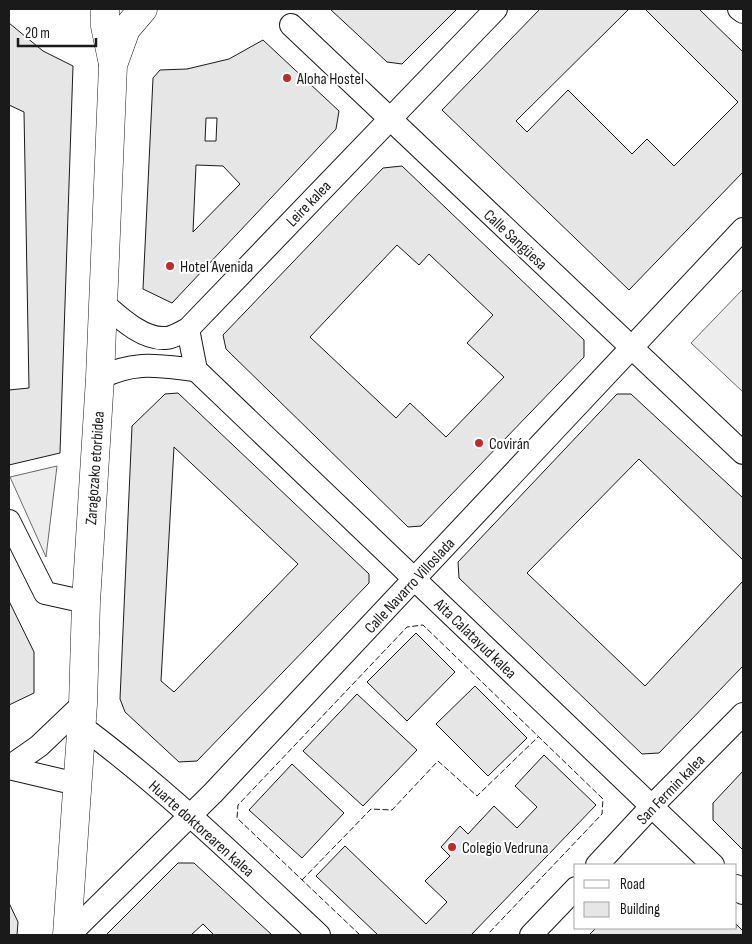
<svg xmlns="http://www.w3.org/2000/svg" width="752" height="944" viewBox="0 0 752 944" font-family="'Sofia Sans Condensed',sans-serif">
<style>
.built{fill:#ededed;stroke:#6a6a6a}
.building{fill:#e6e6e6;stroke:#1a1a1a;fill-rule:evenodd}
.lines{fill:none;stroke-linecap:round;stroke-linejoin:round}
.minor-casing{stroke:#1a1a1a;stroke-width:24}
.secondary-casing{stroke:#1a1a1a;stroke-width:29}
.minor{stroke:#fff;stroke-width:22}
.secondary{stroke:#fff;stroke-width:28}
.fence{stroke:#1a1a1a;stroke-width:1;stroke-dasharray:6 2.5;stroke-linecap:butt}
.poi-dot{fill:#c62828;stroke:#fff;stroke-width:2}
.labels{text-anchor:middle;stroke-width:4;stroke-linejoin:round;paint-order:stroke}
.poi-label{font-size:16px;fill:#1a1a1a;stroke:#fff;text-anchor:start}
.street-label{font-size:16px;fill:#1a1a1a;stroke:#fff}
</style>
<rect width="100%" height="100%" fill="#fff"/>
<!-- built -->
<g class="built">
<path d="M743,289v103l-52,-49z"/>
<path d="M57,466l-11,91 -36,-80z"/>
</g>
<!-- building -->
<g class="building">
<path d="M330,9h127l-55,55 -15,-2z"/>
<path d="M540,9h89l-113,112 11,11 41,-42 64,64 15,-15 27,27 64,-64 -93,-93h54l44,43v120l-114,118 -187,-180z"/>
<path d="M9,23l34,28 30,15 -13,387 -51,12v-75l20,-2 -5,-276 -15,-7z"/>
<path d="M263,40l76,71 -3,18 -164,174 -29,-14 10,-211 7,-8 27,-1 42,-10zM206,118h11l-1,23h-11zM196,165l27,1 17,18 -47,48z"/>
<path d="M402,166l182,174v17l-163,169 -13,1 -182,-178 -3,-14 160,-167zM397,245l22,20 10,-11 64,61 -26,28 37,34 -58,60 -36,-34 -14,15 -86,-81z"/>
<path d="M178,393l191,181v9l-172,178 -18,1 -54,-50 -5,-13 12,-273 33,-32zM174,447l124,117 -124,128 -13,-11z"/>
<path d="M617,394h14l112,104v62l-104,-101 -112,114 118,113 98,-105v85l-84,87 -17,1 -183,-176 -1,-16z"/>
<path d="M9,601l25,51v41l-25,12z"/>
<path d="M416,633l39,39 -48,49 -40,-39z"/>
<path d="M475,686l52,52 -39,38 -52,-52z"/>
<path d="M357,694l60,56 -54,56 -60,-55z"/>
<path d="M544,755l52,50 -125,130h-93l-62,-59 29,-30 81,78 21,-22 -22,-21 25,-25 -9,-9 19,-21 8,8 26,-28 23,22 20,-21 -22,-21z"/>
<path d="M292,764l52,49 -42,45 -53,-48z"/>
<path d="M743,771v79l-30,-30v-17z"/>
<path d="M178,863h16l78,72h-58l-11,-11 -12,11h-85z"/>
<path d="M9,903l9,19 -1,13h-8z"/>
<path d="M736,924l7,7v4h-154l7,-7h140z"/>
</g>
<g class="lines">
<!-- minor casing -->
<g class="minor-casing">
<g id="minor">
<path d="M739,9l4,3"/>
<path d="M291,25l452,428"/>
<path d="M104,304c15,13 39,36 62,34 6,0 16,-6 22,-9l308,-320"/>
<path d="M188,329l8,41 517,495"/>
<path d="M100,378c35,-18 59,-12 96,-8"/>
<path d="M9,521l36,72 41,9"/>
<path d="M81,726c85,63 161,137 238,209"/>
<path d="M9,767l30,-21 44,-42"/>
<path d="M9,768l68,16"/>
<path d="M597,865l54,-58 92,-93"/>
<path d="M736,886l7,7"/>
<path d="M69,935l144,-142 530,-564"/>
<path d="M531,935l45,-47"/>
</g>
</g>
<!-- secondary casing -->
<g class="secondary-casing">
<g id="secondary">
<path d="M105,9v17l8,38"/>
<path d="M67,935l16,-231 3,-102 14,-224 13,-313 13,-36 17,-20"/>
</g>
</g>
<!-- minor -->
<use href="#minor" class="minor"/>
<!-- secondary -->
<use href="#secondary" class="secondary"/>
<!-- fence -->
<g class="fence">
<path d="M302,880l69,-71 21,1 46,-49 39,35 61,-59"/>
<path d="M360,935l-123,-117 1,-13 169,-178 16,-2 180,174 -1,15 -115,121"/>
</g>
</g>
<!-- markers -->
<g class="poi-dot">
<circle cx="287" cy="78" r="5"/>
<circle cx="170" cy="266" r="5"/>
<circle cx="479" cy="443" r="5"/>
<circle cx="452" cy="847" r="5"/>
</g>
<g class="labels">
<!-- poi labels -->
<g class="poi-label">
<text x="297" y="84">Aloha Hostel</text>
<text x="180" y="272">Hotel Avenida</text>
<text x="489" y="449">Covirán</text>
<text x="462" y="853">Colegio Vedruna</text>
</g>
<!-- street labels -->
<g class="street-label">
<text transform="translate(308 203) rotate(-46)" y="6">Leire kalea</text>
<text transform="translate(516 239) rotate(43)" y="6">Calle Sangüesa</text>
<text transform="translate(94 468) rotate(-86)" y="6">Zaragozako etorbidea</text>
<text transform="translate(409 585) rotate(-47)" y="6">Calle Navarro Villoslada</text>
<text transform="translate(476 638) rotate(44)" y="6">Aita Calatayud kalea</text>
<text transform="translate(670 789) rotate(-46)" y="6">San Fermin kalea</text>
<text transform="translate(202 828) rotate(42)" y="6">Huarte doktorearen kalea</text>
</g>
</g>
<!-- border -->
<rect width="752" height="944" fill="none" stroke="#1a1a1a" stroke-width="20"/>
<!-- legend -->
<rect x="574" y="864" width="162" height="65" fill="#ffffff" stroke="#a3a3a3"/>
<rect x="584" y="880" width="25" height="8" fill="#ffffff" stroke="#a3a3a3"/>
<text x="620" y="889" font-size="15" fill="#1a1a1a">Road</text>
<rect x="584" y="902" width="25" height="15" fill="#e6e6e6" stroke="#a3a3a3"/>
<text x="620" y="914" font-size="15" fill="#1a1a1a">Building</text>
<!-- scale -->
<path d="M18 38v8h78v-8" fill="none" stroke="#1a1a1a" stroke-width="2.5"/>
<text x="25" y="38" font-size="15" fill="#1a1a1a" stroke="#ffffff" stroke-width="4" paint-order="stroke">20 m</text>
</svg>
